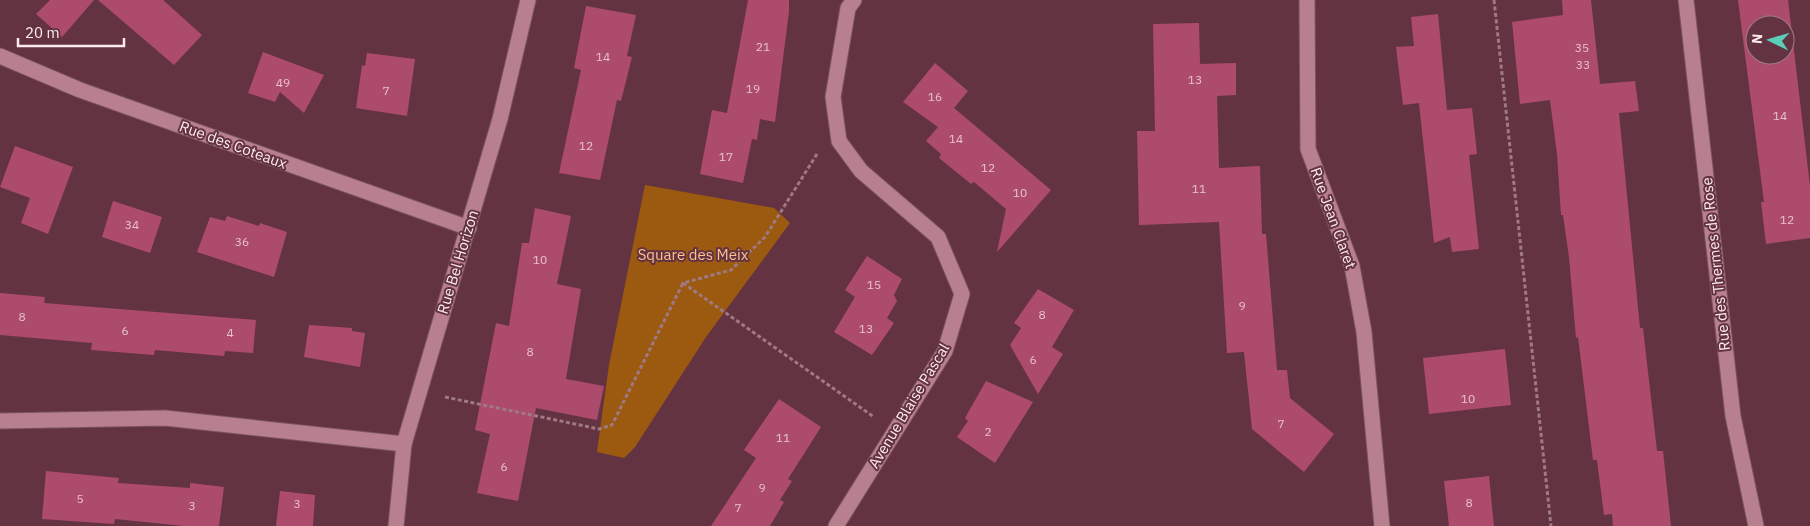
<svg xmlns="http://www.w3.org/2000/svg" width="1810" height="526" viewBox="0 0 1810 526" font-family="'IBM Plex Sans',sans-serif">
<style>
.green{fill:#9c5a11}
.building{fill:#ad4b6d;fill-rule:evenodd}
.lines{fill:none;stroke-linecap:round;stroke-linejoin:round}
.minor-casing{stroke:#7a5460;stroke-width:17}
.path{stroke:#9f7984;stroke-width:3;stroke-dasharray:4 2.5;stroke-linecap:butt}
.minor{stroke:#b87f8f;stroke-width:15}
.labels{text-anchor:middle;stroke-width:4;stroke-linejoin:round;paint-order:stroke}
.number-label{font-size:12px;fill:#e9c2ce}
.street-label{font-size:15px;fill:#fdeaee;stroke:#643342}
.park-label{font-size:15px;fill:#fec18d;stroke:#643342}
</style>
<rect width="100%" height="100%" fill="#643342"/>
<!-- green -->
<path class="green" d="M645,185l129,23 16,15 -84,114 -71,110 -11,11 -27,-6 12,-87z"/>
<!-- building -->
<g class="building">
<path d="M50,0h44l-32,37 -26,-23z"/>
<path d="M98,0h65l39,35 -28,30z"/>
<path d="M748,0h41v11l-14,111 -15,-3 -3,21 -5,-1 -9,44 -43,-9 12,-64 15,3z"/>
<path d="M1562,0h29l9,84 35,-3 4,30 -20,2 21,215h3l14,123h6l8,75h-58l-1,-12 -8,1 -7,-55h-4l-15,-123 -2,1 -7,-81 -6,-42h-2l-4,-61 -7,-54 -30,4 -8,-82 51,-7z"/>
<path d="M1738,0h50l22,186v52l-44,6 -5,-42h3zM1755,25h30v30h-30z"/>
<path d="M586,6l50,9 -9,41 5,1 -11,44 -4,-1 -17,80 -41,-7 22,-103 -7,-2z"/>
<path d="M1438,14l9,96 25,-2 5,46 -8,1 10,94 -27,3 -2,-15 -16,6 -15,-140 -16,2 -7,-58 18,-1 -3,-29z"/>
<path d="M1199,23l1,41 36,-1v32l-19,1 2,72 41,-2 2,68h4l11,136h10l3,28 44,36 -30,38 -52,-43 -8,-77 -17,1 -8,-131 -80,3 -2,-94h18l-2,-107z"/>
<path d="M263,52l61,23 -20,38 -24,-21 -5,10 -27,-9z"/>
<path d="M367,53l48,6 -8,57 -51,-8 6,-43 3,1z"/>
<path d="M935,63l33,28 -14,17 97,82 -54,62 9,-43 -32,-27 -3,2 -32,-26 2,-4 -15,-13 12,-14 -35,-25z"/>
<path d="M15,146l58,21 -25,67 -27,-11 9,-25 -30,-11z"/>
<path d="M113,201l49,16 -12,36 -48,-16z"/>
<path d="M535,208l36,8 -14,68 24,5 -15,90 38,7 -7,34 -61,-12 -18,93 -41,-8 13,-59 -15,-4 21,-107 13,3 13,-83h7z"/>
<path d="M227,216l32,10 1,-3 27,9 -13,45 -77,-25 13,-35 15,4z"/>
<path d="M867,256l35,23 -8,16 3,6 -10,17 7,5 -22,32 -38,-23 21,-35 -10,-7z"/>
<path d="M1038,289l36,21 -22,37 11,7 -25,40 -28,-49 11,-17 -7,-5z"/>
<path d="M0,293l45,4 -1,6 212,17 -3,33 -28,-2 -1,5 -69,-6 -1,5 -63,-5 1,-7 -92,-8z"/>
<path d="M309,325l43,3v3l13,2 -5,34 -56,-10z"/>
<path d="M1505,349l6,56 -82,9 -6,-56z"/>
<path d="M986,381l47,21 -38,61 -38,-26 11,-16 -3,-3z"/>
<path d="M779,399l42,28 -33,52 4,2 -12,19 4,2 -14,24h-59l45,-68 -12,-8z"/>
<path d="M46,471l73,7 -1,5 72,5v-5l34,4 -5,39h-35l-69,-7 -1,5 -72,-5z"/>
<path d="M1489,476l5,50h-45l-5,-45z"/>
<path d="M280,491l35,4 -2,31h-37z"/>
</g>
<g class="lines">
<!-- minor casing -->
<g class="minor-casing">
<g id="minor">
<path d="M1307,0l1,149 44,117 12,66 18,194"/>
<path d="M1686,0l47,416 23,110"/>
<path d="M0,56l80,34 389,138"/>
<path d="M0,421l165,-3 239,26"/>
<path d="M396,526l8,-82 96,-325 28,-119"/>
<path d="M836,526l109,-175 17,-57 -24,-57 -77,-66 -22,-30 -6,-44 15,-89 6,-8"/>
</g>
</g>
<!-- path -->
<g class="path">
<path d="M1494,0l57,526"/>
<path d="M817,154l-52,83 -34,33 -48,13 191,134"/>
<path d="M445,397l154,32 13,-4 71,-142"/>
</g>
<!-- minor -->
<use href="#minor" class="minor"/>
</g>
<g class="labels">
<!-- number labels -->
<g class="number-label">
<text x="763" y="51">21</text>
<text x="1582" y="52">35</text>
<text x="603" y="61">14</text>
<text x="1583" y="69">33</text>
<text x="1195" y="84">13</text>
<text x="283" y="87">49</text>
<text x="753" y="93">19</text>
<text x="386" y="95">7</text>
<text x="935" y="101">16</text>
<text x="1780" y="120">14</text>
<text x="956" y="143">14</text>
<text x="586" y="150">12</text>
<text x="726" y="161">17</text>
<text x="988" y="172">12</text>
<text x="1199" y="193">11</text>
<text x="1020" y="197">10</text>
<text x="1787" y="224">12</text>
<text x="132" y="229">34</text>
<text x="242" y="246">36</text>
<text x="540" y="264">10</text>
<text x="874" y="289">15</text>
<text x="1242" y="310">9</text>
<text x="1042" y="319">8</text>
<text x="22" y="321">8</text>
<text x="866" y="333">13</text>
<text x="125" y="335">6</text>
<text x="230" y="337">4</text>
<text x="530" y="356">8</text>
<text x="1033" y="364">6</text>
<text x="1468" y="403">10</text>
<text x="1281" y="428">7</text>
<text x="988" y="436">2</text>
<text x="783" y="442">11</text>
<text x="504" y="471">6</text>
<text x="762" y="492">9</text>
<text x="80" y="503">5</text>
<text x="1469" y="507">8</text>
<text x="297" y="508">3</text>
<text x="192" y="510">3</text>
<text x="738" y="512">7</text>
</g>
<!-- street labels -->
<g class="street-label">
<text transform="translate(233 145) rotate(20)" y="5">Rue des Coteaux</text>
<text transform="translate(1333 218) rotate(70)" y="5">Rue Jean Claret</text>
<text transform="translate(458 262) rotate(-73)" y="5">Rue Bel Horizon</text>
<text transform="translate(1716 264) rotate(-96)" y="5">Rue des Thermes de Rose</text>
<text transform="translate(909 406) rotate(-59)" y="5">Avenue Blaise Pascal</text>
</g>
<!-- park labels -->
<g class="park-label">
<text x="693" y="260">Square des Meix</text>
</g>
</g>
<!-- north arrow -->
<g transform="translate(1770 40) rotate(275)"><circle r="24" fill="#643342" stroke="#a17c87"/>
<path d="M0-4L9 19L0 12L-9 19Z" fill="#5bcebb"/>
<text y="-8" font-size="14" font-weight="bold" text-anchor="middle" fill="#fdeaee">N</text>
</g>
<!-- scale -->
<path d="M18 38v8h106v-8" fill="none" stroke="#fdeaee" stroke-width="2.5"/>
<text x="25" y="38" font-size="15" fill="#fdeaee" stroke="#643342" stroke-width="4" paint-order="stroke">20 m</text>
</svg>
